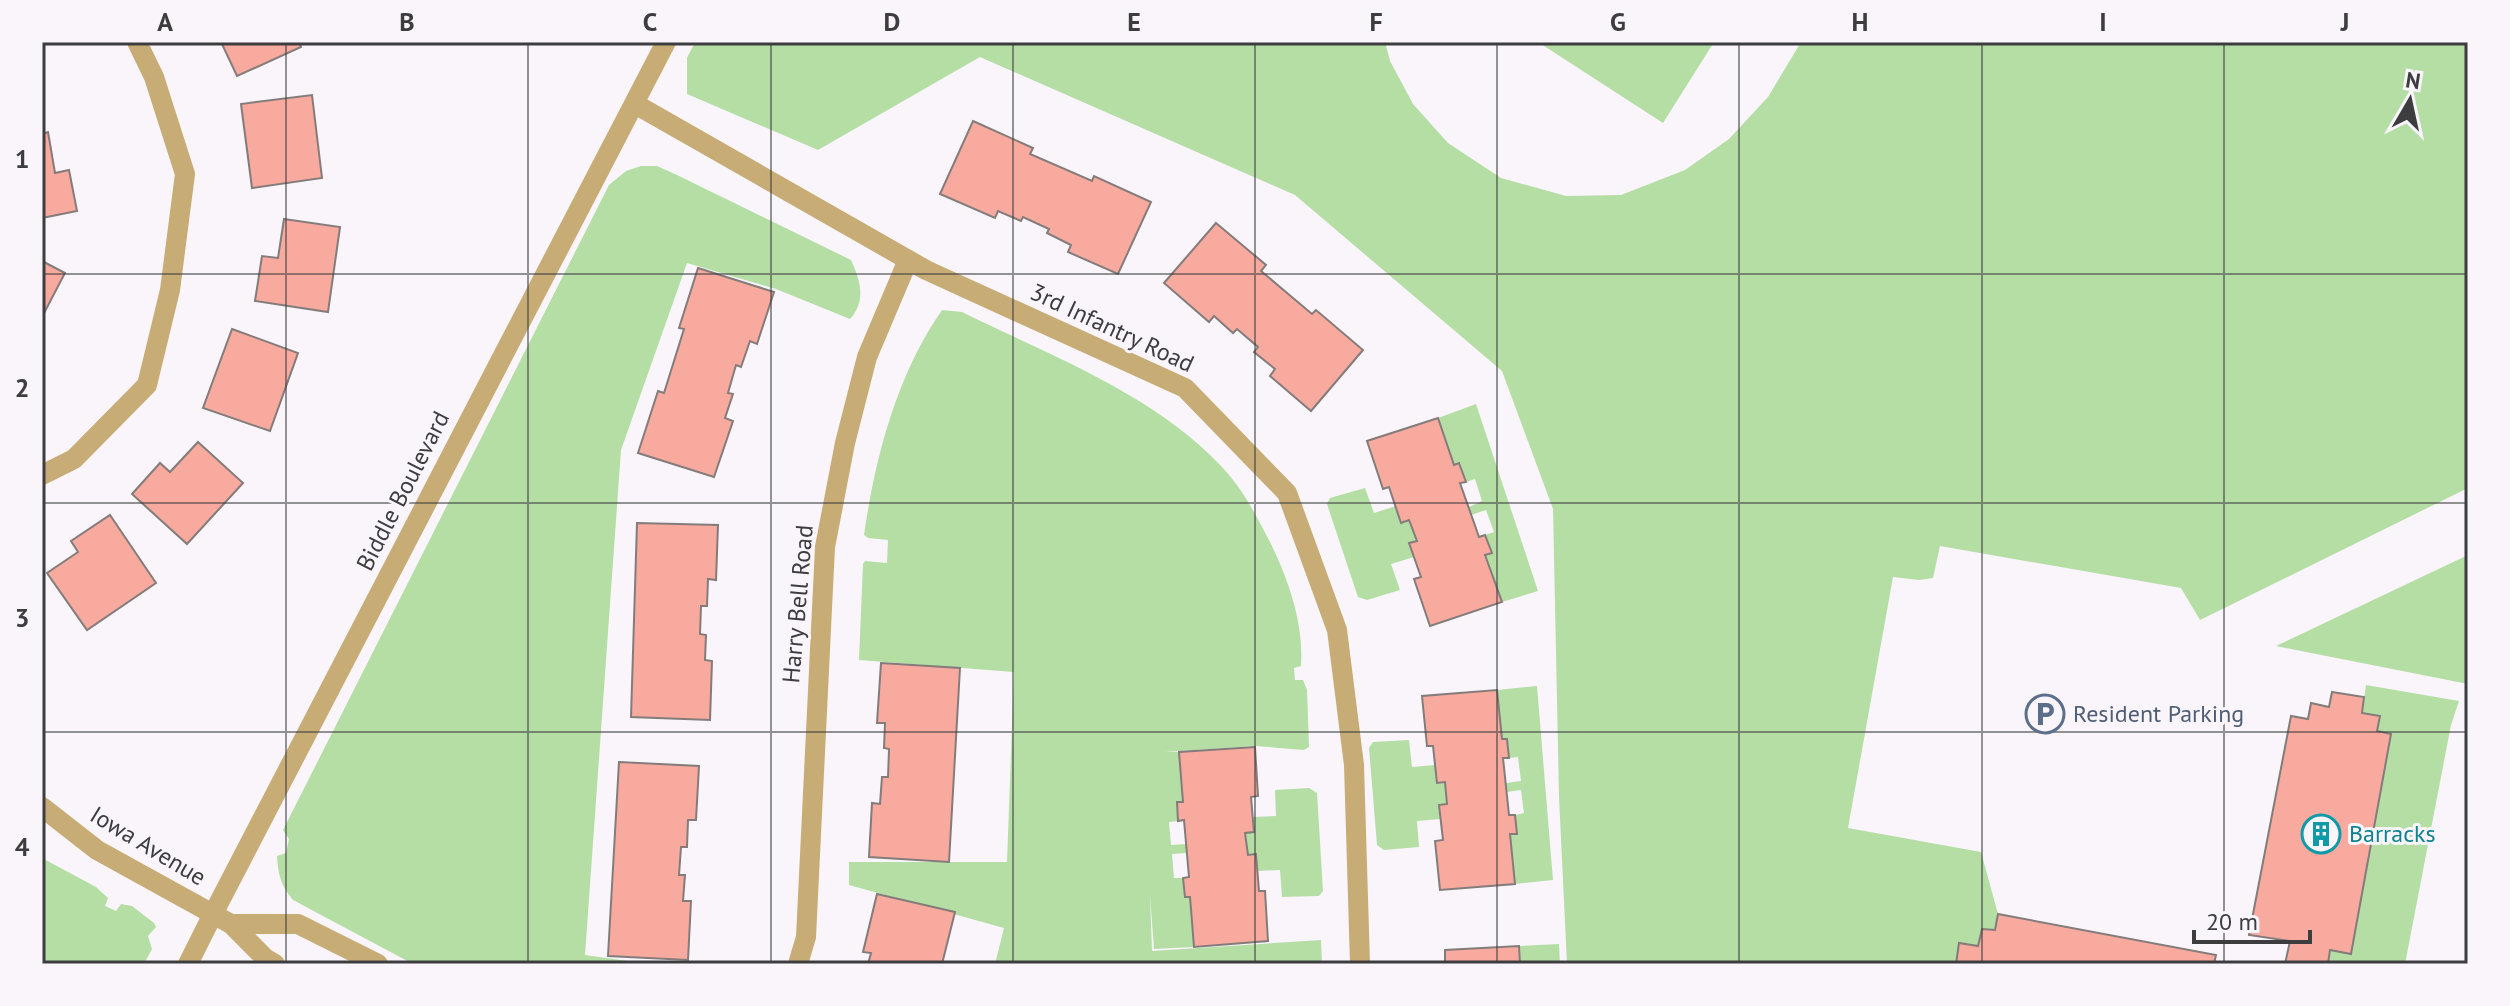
<svg xmlns="http://www.w3.org/2000/svg" width="2510" height="1006" viewBox="0 0 2510 1006" font-family="'PT Sans',sans-serif">
<style>
.green{fill:#b5dea5}
.building{fill:#f8aa9f;stroke:#847c7b;stroke-width:2}
.lines{fill:none;stroke-linecap:round;stroke-linejoin:round}
.minor{stroke:#c7ad75;stroke-width:20}
.tertiary{stroke:#c7ad75;stroke-width:20}
.grid{fill:none;stroke:#3d3c3e;stroke-width:2;stroke-opacity:0.55}
.labels{text-anchor:middle;stroke-width:6;stroke-linejoin:round;paint-order:stroke}
.street-label{font-size:24px;fill:#3d3c3e;stroke:#f9f5fb}
.service-label{font-size:24px;fill:#4e5e75;stroke:#f9f5fb;text-anchor:start}
.culture-label{font-size:24px;fill:#0d838f;stroke:#f9f5fb;text-anchor:start}
.neatline{fill:none;stroke:#3d3c3e;stroke-width:3}
.grid-label{font-size:26px;text-anchor:middle;font-weight:bold;fill:#3d3c3e}
</style>
<rect width="100%" height="100%" fill="#f9f5fb"/>
<!-- green -->
<g class="green">
<path d="M695,42h690l5,19 23,43 35,39 53,35 65,18 55,-1 64,-25 44,-31 39,-42 33,-55h667v446l-268,132 -19,-32 -241,-42 -7,32 -14,2 -26,-3 -45,251 133,24 17,62 -3,16 -13,-1 -4,17 -19,-2 -3,20h-389l-8,-167 -6,-288 -51,-138 -207,-176 -315,-138 -162,93 -131,-56v-36z"/>
<path d="M1538,42h176l-51,81z"/>
<path d="M641,166h16l20,9 174,85c9,20 16,40 -1,59l-74,-30 -89,-26 -66,187 -36,505 64,9h-236l-120,-64c-12,-14 -15,-26 -16,-44l9,-3 3,-14 -6,-9 326,-645 17,-14z"/>
<path d="M942,310l20,2c89,44 192,82 260,155 21,22 35,50 49,77 18,37 33,81 30,122l-7,2 1,12h8l4,10 2,57 -5,3 -48,-4 -91,6h14l4,50h-6l1,19 -9,1 2,23 15,-1 1,9 -15,1 2,24h9l2,19h5l4,50 -40,2 -4,-54 2,56 169,-11 1,24h-327l9,-36 -155,-43v-23h158l7,-190 -155,-12 4,-96 2,-3 22,2 1,-23 -20,-2 -4,-3c11,-77 33,-161 78,-225z"/>
<path d="M1476,404l62,187 -36,11 -17,-47 6,-2 -6,-18 9,-3 -8,-22 -15,5 -2,-8 13,-6 -7,-22 -9,3 -6,-19 -6,2 -16,-47z"/>
<path d="M1365,488l9,25 22,-7 5,16 8,-2 8,21 -8,3 5,13 -23,7 9,26 -33,10 -9,-3 -31,-93 3,-6z"/>
<path d="M2468,555v129l-192,-38z"/>
<path d="M2366,685l93,16 -8,24 -46,239h-77l2,-14 21,3 40,-218 -14,-4 3,-15 -18,-3z"/>
<path d="M1537,686l16,194 -38,4 -5,-50 7,-1 -2,-18 9,-2 -3,-23 -14,2 -1,-9 15,-2 -3,-24 -9,1 -2,-19h-5l-5,-49z"/>
<path d="M1409,740l3,27 23,-2 2,18 8,-1 2,22 -8,1 1,14 -23,2 2,26 -35,3 -7,-5 -8,-97 4,-6z"/>
<path d="M1309,788l8,5 6,98 -4,5 -37,1 -2,-27 -23,1 -1,-17 -8,1 -3,-22 9,-1 -1,-15 23,-1 -1,-26z"/>
<path d="M42,858l54,29 12,11 -3,8 11,5 5,-7 11,2 22,17 2,4 -8,9 4,13 -8,15h-102z"/>
<path d="M1559,944l1,20h-40l-1,-18z"/>
</g>
<!-- building -->
<g class="building">
<path d="M221,42h78l2,5 -64,29z"/>
<path d="M312,95l10,83 -70,10 -11,-84z"/>
<path d="M973,121l60,27 -3,6 62,27 2,-5 57,26 -33,72 -50,-22 3,-7 -24,-12 2,-4 -26,-12 -2,4 -23,-10 -3,7 -55,-24z"/>
<path d="M48,132l7,41 14,-3 8,41 -35,7v-84z"/>
<path d="M284,219l56,8 -12,85 -73,-11 7,-45 16,2z"/>
<path d="M1216,223l50,42 -5,6 51,43 4,-4 47,40 -52,61 -41,-35 5,-7 -21,-17 4,-5 -21,-18 -4,4 -19,-17 -5,6 -45,-39z"/>
<path d="M42,261l23,12 -23,44z"/>
<path d="M698,268l76,24 -17,52 -7,-3 -9,26 -5,-2 -8,28 5,1 -8,24 8,3 -19,56 -76,-24 20,-62 6,2 20,-64 -5,-1z"/>
<path d="M232,329l66,24 -28,78 -67,-23z"/>
<path d="M1438,418l16,47 5,-2 7,19 -6,1 19,54 6,-2 7,18 -7,2 17,47 -72,24 -16,-47 7,-2 -12,-34 8,-2 -8,-21 -8,3 -12,-36 -6,2 -16,-48z"/>
<path d="M198,442l45,41 -56,61 -55,-50 28,-31 10,9z"/>
<path d="M110,515l46,68 -69,47 -40,-57 31,-21 -7,-11z"/>
<path d="M637,523l81,2 -2,55 -8,-1 -1,27h-6l-1,28 6,1 -1,25 7,1 -2,59 -79,-3z"/>
<path d="M881,663l79,5 -11,194 -80,-5 3,-54 8,1 2,-27h6l1,-28 -5,-1 1,-25h-8z"/>
<path d="M1497,690l5,49h5l2,19h-6l6,57h6l2,19h-7l5,50 -75,6 -5,-49 8,-1 -4,-35 8,-1 -2,-22 -8,1 -4,-37h-6l-5,-50z"/>
<path d="M2332,692l32,5 -2,16 18,3 -3,15 14,3 -40,220 -21,-4 -2,14h-43l5,-23 -41,-6 42,-219 17,3 3,-16 18,4z"/>
<path d="M1255,747l3,49 -7,1 3,35 -9,1 3,22 8,-1 3,37h6l3,50 -74,6 -4,-50h-5l-2,-19 6,-1 -5,-57 -6,1 -1,-19h6l-4,-50z"/>
<path d="M619,762l80,4 -3,54h-8l-1,27h-6l-2,28h6l-2,26h8l-3,59 -80,-4z"/>
<path d="M877,894l78,18 -13,52h-74l3,-11 -8,-1z"/>
<path d="M1998,914l218,41 -2,9h-258l3,-21 19,3 4,-17 13,1z"/>
<path d="M1519,946l1,18h-75v-14z"/>
</g>
<g class="lines">
<!-- minor -->
<g class="minor">
<path d="M635,104l291,166 259,118 102,105 50,137 17,135 6,199"/>
<path d="M42,475l32,-16 73,-74 23,-95 15,-116 -31,-97 -17,-35"/>
<path d="M188,964l24,-48"/>
<path d="M798,964l8,-27 19,-390 20,-104 22,-86 41,-97"/>
</g>
<!-- tertiary -->
<g class="tertiary">
<path d="M42,807l55,43 134,74 34,34 10,6"/>
<path d="M212,916l454,-874"/>
<path d="M231,924h67l80,40"/>
</g>
</g>
<!-- grid -->
<path class="grid" d="M286,42v922M528,42v922M771,42v922M1013,42v922M1255,42v922M1497,42v922M1739,42v922M1982,42v922M2224,42v922M42,274h2426M42,503h2426M42,732h2426"/>
<!-- icons -->
<defs>
<g id="parking-ring" transform="scale(2)"><circle r="9.5" fill="#f9f5fb" stroke="#5c6f8a" stroke-width="1.5"/><path d="M-3.5-5.5H1a3.5 3.5 0 0 1 0 7H-1V5.5H-3.5ZM-1-3.4V-.6H.8a1.4 1.4 0 0 0 0-2.8Z" fill="#5c6f8a"/></g>
<g id="building-ring" transform="scale(2)"><circle r="9.5" fill="#f9f5fb" stroke="#0f9aa8" stroke-width="1.5"/><path d="M-4-6H4V6H1V3H-1V6H-4ZM-2.5-4.3h1.7v1.8h-1.7ZM.8-4.3h1.7v1.8H.8ZM-2.5-1h1.7V.8h-1.7ZM.8-1h1.7V.8H.8Z" fill="#0f9aa8"/></g>
</defs>
<g fill-rule="evenodd">
<use href="#parking-ring" x="2045" y="714"/>
<use href="#building-ring" x="2321" y="834"/>
</g>
<g class="labels">
<!-- street labels -->
<g class="street-label">
<text transform="translate(1112 328) rotate(25)" y="8">3rd Infantry Road</text>
<text transform="translate(403 491) rotate(-63)" y="8">Biddle Boulevard</text>
<text transform="translate(798 604) rotate(-85)" y="8">Harry Bell Road</text>
<text transform="translate(148 846) rotate(31)" y="8">Iowa Avenue</text>
</g>
<!-- service labels -->
<g class="service-label">
<text x="2073" y="722">Resident Parking</text>
</g>
<!-- culture labels -->
<g class="culture-label">
<text x="2349" y="842">Barracks</text>
</g>
</g>
<!-- border -->
<rect width="2510" height="1006" fill="none" stroke="#f9f5fb" stroke-width="88"/>
<!-- north arrow -->
<g transform="translate(2410 100) rotate(9)" stroke="#f9f5fb" stroke-width="6" paint-order="stroke">
<path d="M0-6L14 30L0 20L-14 30Z" fill="#3d3c3e"/>
<text y="-12" font-size="22" font-weight="bold" text-anchor="middle" fill="#3d3c3e">N</text>
</g>
<!-- scale -->
<path d="M2194 930v12h116v-12" fill="none" stroke="#3d3c3e" stroke-width="4"/>
<text x="2206" y="930" font-size="24" fill="#3d3c3e" stroke="#f9f5fb" stroke-width="6" paint-order="stroke">20 m</text>
<rect x="44" y="44" width="2422" height="918" class="neatline"/>
<g class="grid-label">
<text x="165" y="31">A</text>
<text x="407" y="31">B</text>
<text x="650" y="31">C</text>
<text x="892" y="31">D</text>
<text x="1134" y="31">E</text>
<text x="1376" y="31">F</text>
<text x="1618" y="31">G</text>
<text x="1860" y="31">H</text>
<text x="2103" y="31">I</text>
<text x="2345" y="31">J</text>
<text x="22" y="168">1</text>
<text x="22" y="397">2</text>
<text x="22" y="627">3</text>
<text x="22" y="856">4</text>
</g>
</svg>
